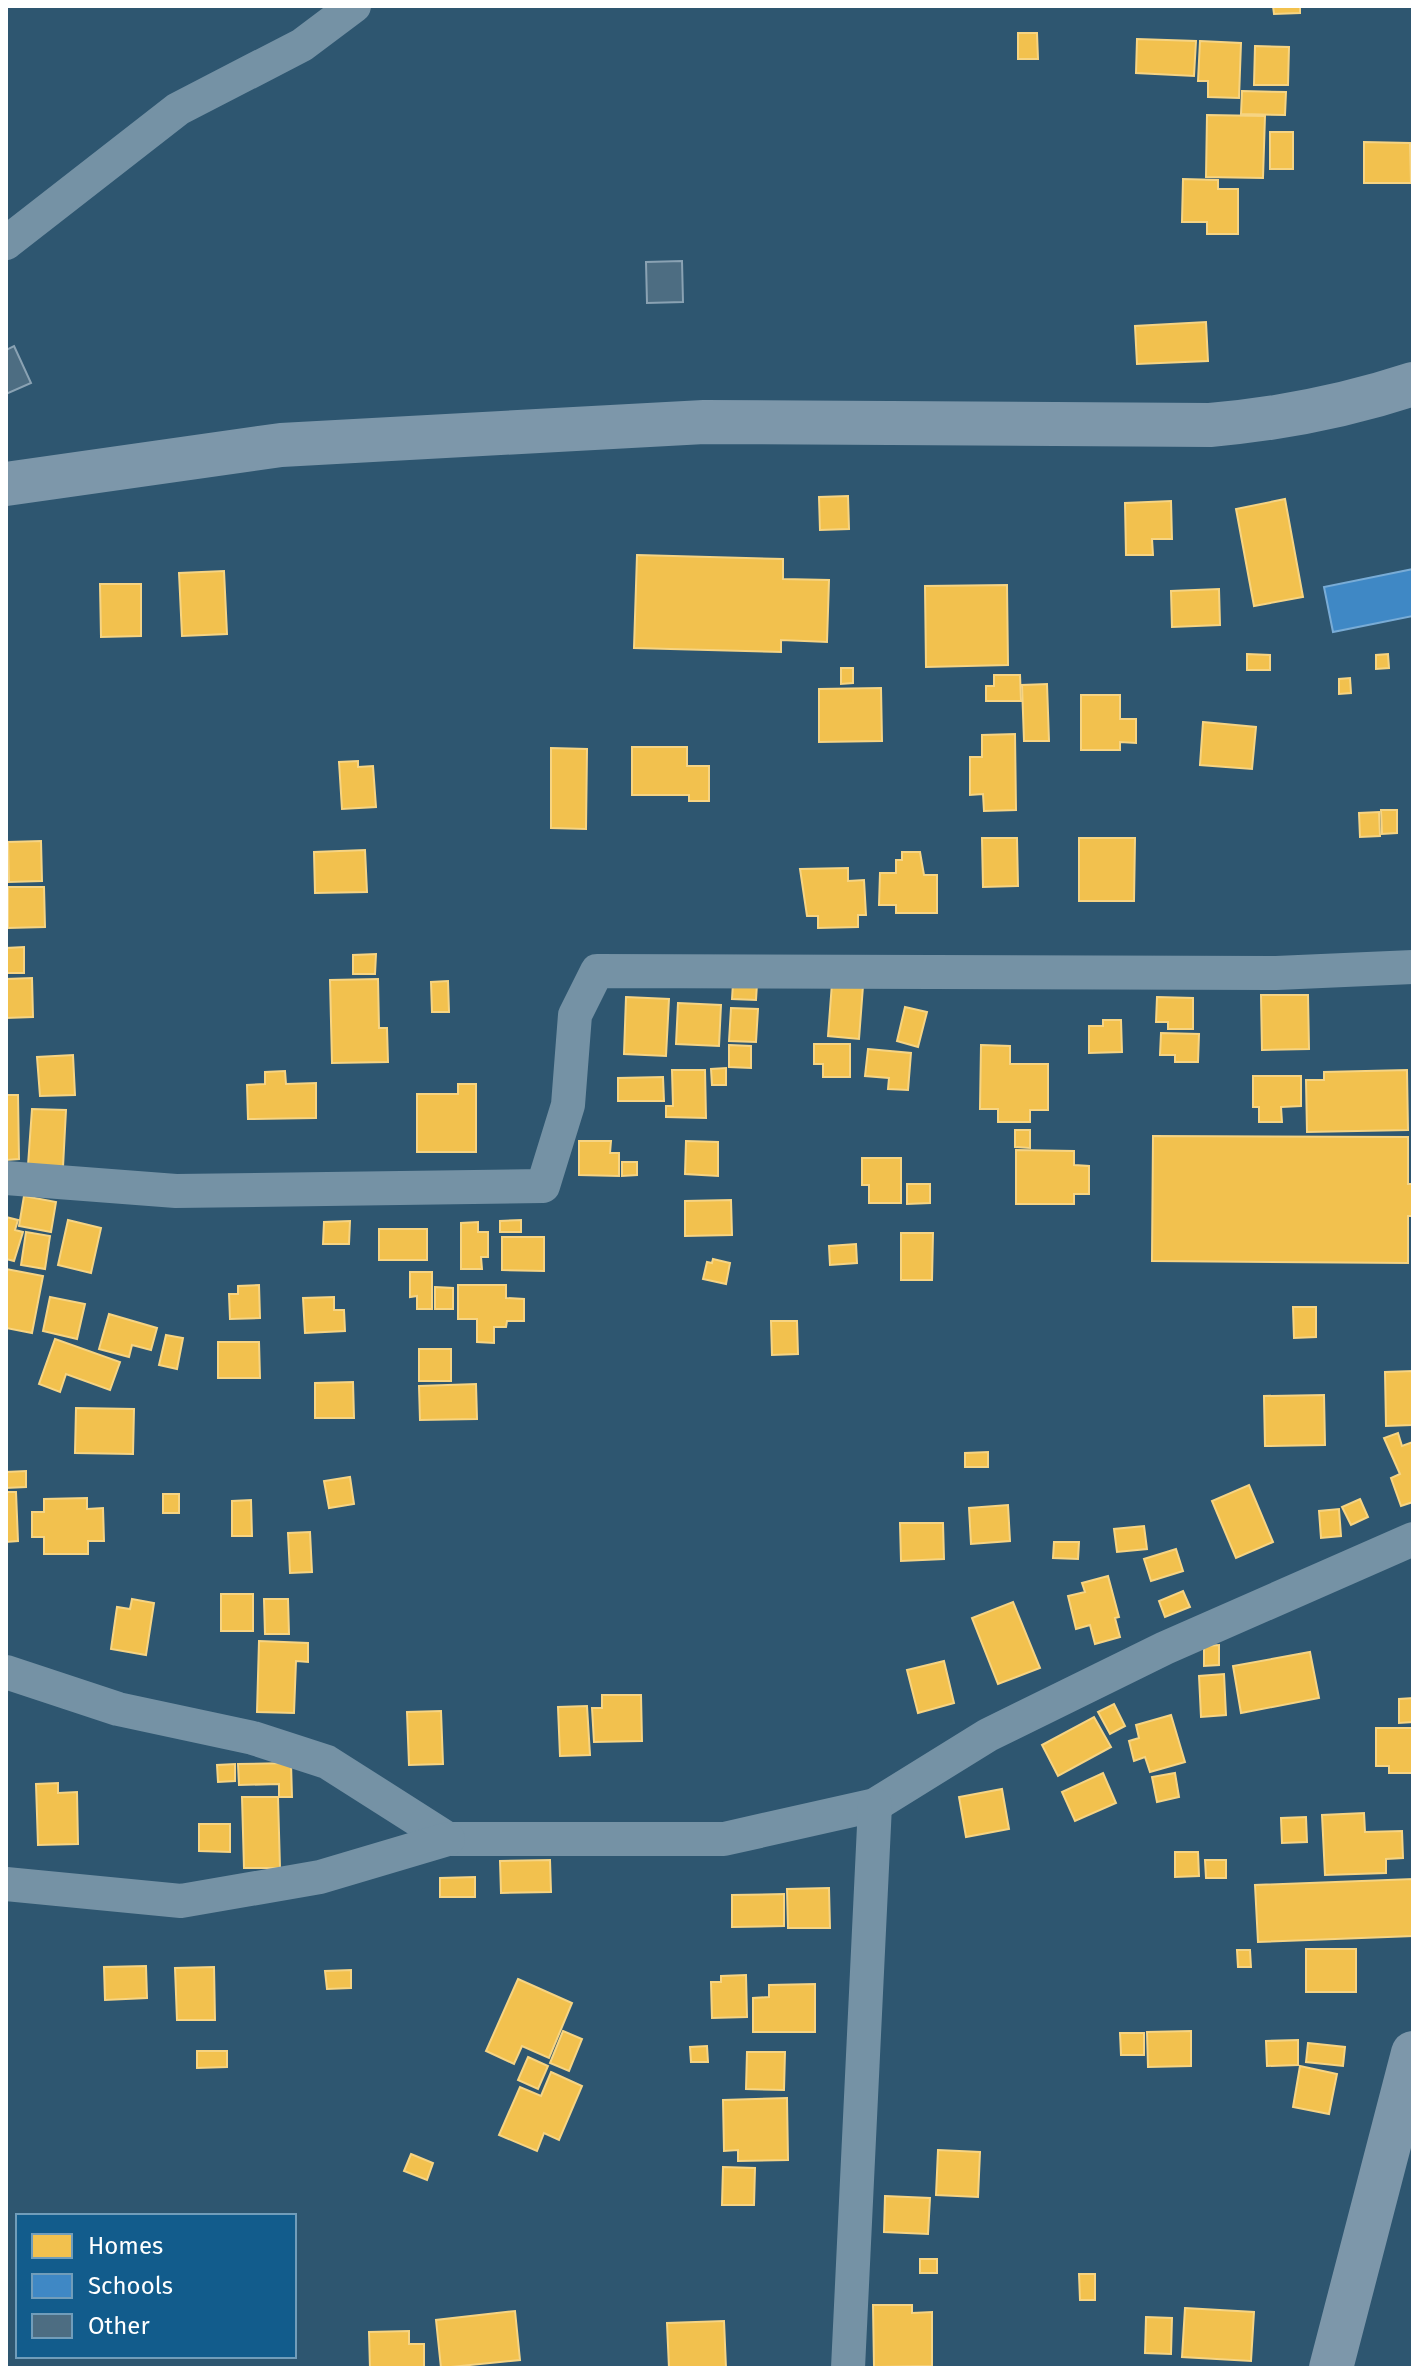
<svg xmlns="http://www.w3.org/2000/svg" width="1419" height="2374" viewBox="0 0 1419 2374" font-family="'Fira Sans',sans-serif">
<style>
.homes{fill:#f2c14e;stroke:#f6d483;stroke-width:2}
.schools{fill:#3f88c5;stroke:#79acd6;stroke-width:2}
.building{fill:#4d6d82;stroke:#8aa2b3;stroke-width:2}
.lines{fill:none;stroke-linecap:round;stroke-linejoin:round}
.street{stroke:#7592a5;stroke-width:34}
.secondary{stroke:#7d97aa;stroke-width:44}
</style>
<rect width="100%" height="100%" fill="#2e5670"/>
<!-- homes -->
<g class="homes">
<path d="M1273,6h27v7l-26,1z"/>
<path d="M1018,33h19l1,26h-20z"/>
<path d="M1137,39l59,2 -2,35 -58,-3z"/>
<path d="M1200,41l41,2 -2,55 -31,-1v-16h-10z"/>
<path d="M1255,46l34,1 -1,38h-34z"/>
<path d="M1242,91l44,1 -1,23 -44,-1z"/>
<path d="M1207,115l58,1 -2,62 -57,-1z"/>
<rect x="1270" y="132" width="23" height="37"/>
<path d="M1364,142l46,1 1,40h-47z"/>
<path d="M1183,179l35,1v9h20v45h-31v-12h-25z"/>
<path d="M1206,322l2,39 -71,3 -2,-38z"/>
<path d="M848,496l1,33 -29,1 -1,-33z"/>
<path d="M1285,499l18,98 -49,9 -18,-97z"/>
<path d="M1171,501l1,38h-20l1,16h-27l-1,-52z"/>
<path d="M637,555l146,4v20l46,1 -2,62 -46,-2v12l-147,-4z"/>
<path d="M224,571l3,63 -45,2 -3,-63z"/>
<path d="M100,584h41v52l-40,1z"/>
<path d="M1007,585l1,80 -82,2 -1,-81z"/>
<path d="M1219,589l1,36 -48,2 -1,-36z"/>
<path d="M1247,654l23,1v15h-23z"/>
<path d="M1388,654l1,14 -13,1v-14z"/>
<path d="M841,668h12v15l-12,1z"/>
<path d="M994,675h26l1,26h-35v-15h8z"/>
<path d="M1350,678l1,15 -12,1v-15z"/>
<path d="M1047,684l2,57h-25l-2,-56z"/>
<path d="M881,688l1,53 -63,1v-53z"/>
<path d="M1081,695h39v24h16v24l-16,-1v8h-39z"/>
<path d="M1203,722l53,5 -4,42 -52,-4z"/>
<path d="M1015,734l1,76 -32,1 -1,-17 -13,1v-38h12v-22z"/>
<path d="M632,747h55v19h22v35h-20v-6h-57z"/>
<path d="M551,748l36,1 -1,80 -35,-1z"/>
<path d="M358,761v6l15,-1 3,41 -34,2 -3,-47z"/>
<path d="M1381,810h16v23l-15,1z"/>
<path d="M1379,812l1,24 -20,1 -1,-24z"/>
<path d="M982,838h35l1,48 -35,1z"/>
<path d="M1079,838h56l-1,63h-55z"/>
<path d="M41,841l1,40 -33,1 -1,-40z"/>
<path d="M365,850l2,42 -52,1 -1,-41z"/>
<path d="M902,852h18l4,23h13v38h-41v-8h-17l1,-32h16v-13h6z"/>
<path d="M848,868v13l16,-1 2,35h-8v12l-40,1v-12h-11l-7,-47z"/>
<path d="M8,887h36l1,40 -37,1z"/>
<path d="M24,947v26h-18v-25z"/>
<path d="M376,954l-1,20h-22v-19z"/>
<path d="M32,978l1,39 -27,1v-39z"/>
<path d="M378,979l1,49h8l1,34 -56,1 -2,-83z"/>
<path d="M448,981l1,31h-17l-1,-30z"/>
<path d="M733,983l24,1 -1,16 -24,-1z"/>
<path d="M832,983l31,3 -4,53 -31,-3z"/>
<path d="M1261,995h47l1,54 -47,1z"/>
<path d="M626,997l43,2 -3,57 -42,-2z"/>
<path d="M1157,997l36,1v31h-25v-7h-12z"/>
<path d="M678,1003l43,2 -2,41 -43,-2z"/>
<path d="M905,1007l22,5 -9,35 -21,-6z"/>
<path d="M731,1008l27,1 -2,33 -27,-1z"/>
<path d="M1103,1020h18l1,32 -33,1v-27h14z"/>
<path d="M1161,1033l38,1 -1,28h-23v-7h-15z"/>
<path d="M814,1044h36v33h-27v-13h-9z"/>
<path d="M729,1045l22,1v22l-22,-1z"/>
<path d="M981,1045l29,1v18h38v46h-18v12h-32v-13h-18z"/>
<path d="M868,1049l43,4 -3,37 -20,-1 1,-11 -24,-2z"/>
<path d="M73,1055l2,40 -35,1 -3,-39z"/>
<path d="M726,1068v17h-14l-1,-16z"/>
<path d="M672,1070h33l1,48 -40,-1v-11h7z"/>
<path d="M1407,1070l1,60 -101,2 -1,-52h18v-8z"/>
<path d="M285,1071l1,13 30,-1v35l-68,1 -1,-34 18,-1v-12z"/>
<path d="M1253,1076h48v30l-20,1 1,15h-23v-15h-6z"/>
<path d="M663,1077l1,24h-46v-23z"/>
<path d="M458,1084h18v68h-59v-58h41z"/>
<path d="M6,1095h12l1,64 -13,1z"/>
<path d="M32,1109l34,1 -3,57 -35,-2z"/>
<path d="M1015,1130h15v18l-15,-1z"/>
<path d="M1153,1136l255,1v47h5v32h-5v47l-256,-2z"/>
<path d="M579,1141h32l-1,12h9v23l-40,-1z"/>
<path d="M686,1141l32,1v34l-33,-2z"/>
<path d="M1016,1150l58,1v14l15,1v28h-15v10h-58z"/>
<path d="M862,1158h39v45h-32v-18h-7z"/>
<path d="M622,1162h15v13l-15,1z"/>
<path d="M907,1184h23v19l-23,1z"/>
<path d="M24,1196l32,6 -5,30 -32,-6z"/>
<path d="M731,1200l1,35 -47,1v-35z"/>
<path d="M6,1217l12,3 -3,10 8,2 -9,29 -8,-2z"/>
<path d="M68,1220l33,8 -10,45 -33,-8z"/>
<path d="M521,1220v12h-21v-11z"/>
<path d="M350,1221l-1,23h-26l1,-22z"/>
<path d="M478,1222v10h10v25h-7l1,12h-21v-46z"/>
<rect x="379" y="1229" width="48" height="31"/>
<path d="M26,1232l24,4 -5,33 -24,-4z"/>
<path d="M901,1233h32l-1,47h-31z"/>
<path d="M502,1237h42v34l-42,-1z"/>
<path d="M856,1244l1,19 -27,2 -1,-19z"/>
<path d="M713,1259l17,4 -4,21 -23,-5 4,-17 5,1z"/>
<path d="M6,1269l37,7 -11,57 -26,-5z"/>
<path d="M410,1272h22v37h-15v-13l-7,1z"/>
<path d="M259,1285l1,33 -30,1 -1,-25h9v-8z"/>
<path d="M458,1285h48v13l18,1v22h-17l-1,6h-12v16l-17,-1v-23h-19z"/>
<path d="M435,1287l18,1v21h-18z"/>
<path d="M50,1297l35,7 -8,35 -34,-8z"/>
<path d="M334,1297v13h10l1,21 -40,2 -2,-35z"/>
<path d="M1293,1307h23v30l-22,1z"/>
<path d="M109,1314l48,14 -6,22 -19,-5 -3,12 -30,-8z"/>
<path d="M771,1321h26l1,33 -26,1z"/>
<path d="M166,1335l17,3 -6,31 -18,-4z"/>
<path d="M55,1339l65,23 -10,28 -44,-16 -6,18 -21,-8z"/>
<path d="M218,1342h41l1,36h-42z"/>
<rect x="419" y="1349" width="32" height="32"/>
<path d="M1413,1371l-1,54 -26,1 -1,-54z"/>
<path d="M353,1382l1,36h-39v-35z"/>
<path d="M476,1384l1,35 -57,1 -1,-34z"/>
<path d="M1324,1395l1,50 -60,1 -1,-50z"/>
<path d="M76,1408l58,1 -1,45 -58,-1z"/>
<path d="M1398,1433l4,13 11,-4v60l-12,4 -10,-28 9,-4 -16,-36z"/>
<path d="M988,1452v15h-23v-14z"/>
<path d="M26,1471v16l-20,1v-16z"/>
<path d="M350,1477l4,27 -25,4 -5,-27z"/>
<path d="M1249,1485l24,57 -37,16 -24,-57z"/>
<path d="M6,1492h10l2,49 -12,1z"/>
<rect x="163" y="1494" width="16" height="19"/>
<path d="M87,1498v11l16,-1 1,33h-16v13h-44v-17h-12v-25h12v-13z"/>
<path d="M1360,1499l8,18 -17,8 -9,-18z"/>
<path d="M251,1500l1,36h-20v-35z"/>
<path d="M1008,1505l2,36 -39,3 -2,-36z"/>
<path d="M1339,1509l2,27 -20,2 -2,-27z"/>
<path d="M900,1523h43l1,36 -43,2z"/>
<path d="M1144,1526l3,23 -30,3 -3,-23z"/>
<path d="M310,1532l2,40 -22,1 -2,-40z"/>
<path d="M1054,1542h25l-1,17 -25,-1z"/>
<path d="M1176,1549l7,22 -32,10 -7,-22z"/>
<path d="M1108,1576l11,41 -4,1 5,19 -25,7 -5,-19 -14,4 -8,-33 17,-4 -3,-9z"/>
<path d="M1183,1591l7,16 -25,10 -6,-16z"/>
<rect x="221" y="1594" width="32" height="37"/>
<path d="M132,1599l22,4 -8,52 -35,-6 6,-42 13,2z"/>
<path d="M264,1599h24l1,35h-24z"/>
<path d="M1013,1602l27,66 -42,16 -26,-66z"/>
<path d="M259,1641l49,2v19l-12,-1 -2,52 -37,-1z"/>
<path d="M1219,1645v20l-15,1v-20z"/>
<path d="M1310,1652l9,46 -78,15 -8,-47z"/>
<path d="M944,1661l10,42 -36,10 -11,-43z"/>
<path d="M1224,1674l2,41 -25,2 -2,-41z"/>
<path d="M602,1695h39l1,46 -48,1 -2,-34h10z"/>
<path d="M1413,1698v24l-14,1v-24z"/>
<path d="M1114,1704l11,22 -15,8 -12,-22z"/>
<path d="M587,1706l3,49 -30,1 -2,-49z"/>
<path d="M441,1711l2,53 -34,1 -2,-53z"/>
<path d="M1171,1715l14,47 -35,10 -5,-15 -11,4 -5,-20 10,-3 -3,-13z"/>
<path d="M1094,1717l17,30 -53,29 -16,-31z"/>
<path d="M1376,1728h37v45h-24v-7h-13z"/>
<path d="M291,1763l1,34h-13v-13l-40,1 -1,-21z"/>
<path d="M235,1764v17l-17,1 -1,-17z"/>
<path d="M1103,1773l13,30 -41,18 -13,-29z"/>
<path d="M1175,1773l4,24 -22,5 -5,-25z"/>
<path d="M58,1783v10l19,-1 1,52 -40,1 -2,-61z"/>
<path d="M1002,1789l7,40 -43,8 -7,-40z"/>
<path d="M242,1797h36l2,71h-36z"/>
<path d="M1364,1813l1,19 37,-1 1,27 -17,1v14l-61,2 -3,-60z"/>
<path d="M1306,1817l1,25 -25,1 -1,-25z"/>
<path d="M199,1824h31v28l-31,-1z"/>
<path d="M1175,1852h23l1,24 -24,1z"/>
<path d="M550,1860l1,32 -50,1 -1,-32z"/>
<path d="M1205,1860h21v18h-20z"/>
<path d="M475,1877v20h-35v-19z"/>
<path d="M1413,1879v57l-155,6 -3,-57z"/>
<path d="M829,1888l1,40h-42l-1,-39z"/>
<path d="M784,1894v32l-52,1v-32z"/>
<rect x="1306" y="1949" width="50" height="43"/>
<path d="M1237,1950h13l1,17h-13z"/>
<path d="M146,1966l1,32 -42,2 -1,-33z"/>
<path d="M214,1967l1,53h-38l-2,-52z"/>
<path d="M351,1970v18l-24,1 -2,-18z"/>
<path d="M746,1975l1,42 -35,1 -1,-36h10v-6z"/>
<path d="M518,1979l54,24 -23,55 -27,-12 -8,18 -28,-13z"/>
<path d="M815,1984v48h-62v-34l16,-1v-12z"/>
<path d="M563,2031l19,8 -13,32 -19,-8z"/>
<path d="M1191,2031v35l-43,1 -1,-35z"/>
<path d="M1120,2033h24v22h-23z"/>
<path d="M1298,2040v25l-31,1 -1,-25z"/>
<path d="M1308,2043l37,4 -2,19 -37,-4z"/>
<path d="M707,2046l1,16h-17l-1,-15z"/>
<path d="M197,2051h30v16l-30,1z"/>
<path d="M747,2052h38l-1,38 -38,-1z"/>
<path d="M528,2057l20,9 -10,23 -20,-9z"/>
<path d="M1300,2066l37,8 -8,40 -36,-7z"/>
<path d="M551,2072l31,14 -23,54 -15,-7 -7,18 -38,-16 21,-48 21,9z"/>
<path d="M787,2098l1,62 -50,1v-11l-14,1 -1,-51z"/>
<path d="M938,2150l42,2 -2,45 -42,-2z"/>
<path d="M411,2154l22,9 -6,17 -23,-9z"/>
<path d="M723,2167l32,1 -1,37h-32z"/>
<path d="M885,2196l45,2 -2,36 -44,-2z"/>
<rect x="920" y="2259" width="17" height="14"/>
<path d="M1079,2274h16v26h-15z"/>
<path d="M873,2305h39v8l20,-1v54l-58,1z"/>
<path d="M1185,2308l69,4 -3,49 -69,-4z"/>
<path d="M515,2311l5,49 -79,8 -5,-48z"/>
<path d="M1146,2317l26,1 -1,36 -26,-1z"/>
<path d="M724,2321l2,47h-57l-2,-45z"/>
<path d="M409,2331v13h15v24h-54l-1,-36z"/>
</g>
<!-- schools -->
<path class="schools" d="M1413,569v47l-80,16 -9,-45z"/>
<!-- building -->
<g class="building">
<path d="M682,261l1,41 -36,1 -1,-41z"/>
<path d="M14,346l17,37 -25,11v-44z"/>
</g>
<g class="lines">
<!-- street -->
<g class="street">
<path d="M6,243l172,-134 124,-64 52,-39"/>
<path d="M6,1178l170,13 367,-5 25,-81 7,-90 22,-44 679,2 137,-6"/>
<path d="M6,1672l112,37 135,29 74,24 121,77h276l151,-34 113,-70 177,-87 248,-109"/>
<path d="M6,1884l175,17 139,-24 128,-38"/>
<path d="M848,2368l27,-563"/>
</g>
<!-- secondary -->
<g class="secondary">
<path d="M6,484l275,-39 423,-23 506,3c70,-6 136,-19 203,-41"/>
<path d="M1331,2368l82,-315"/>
</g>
</g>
<!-- border -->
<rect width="1419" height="2374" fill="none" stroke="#ffffff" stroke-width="16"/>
<!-- legend -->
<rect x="16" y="2214" width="280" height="144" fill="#125c8c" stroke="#719dba" stroke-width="2"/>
<rect x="32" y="2234" width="40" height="24" fill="#f2c14e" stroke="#719dba" stroke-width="2"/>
<text x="88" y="2254" font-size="24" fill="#ffffff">Homes</text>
<rect x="32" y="2274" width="40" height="24" fill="#3f88c5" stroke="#719dba" stroke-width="2"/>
<text x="88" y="2294" font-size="24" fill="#ffffff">Schools</text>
<rect x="32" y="2314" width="40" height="24" fill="#4d6d82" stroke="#719dba" stroke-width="2"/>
<text x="88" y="2334" font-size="24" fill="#ffffff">Other</text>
</svg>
